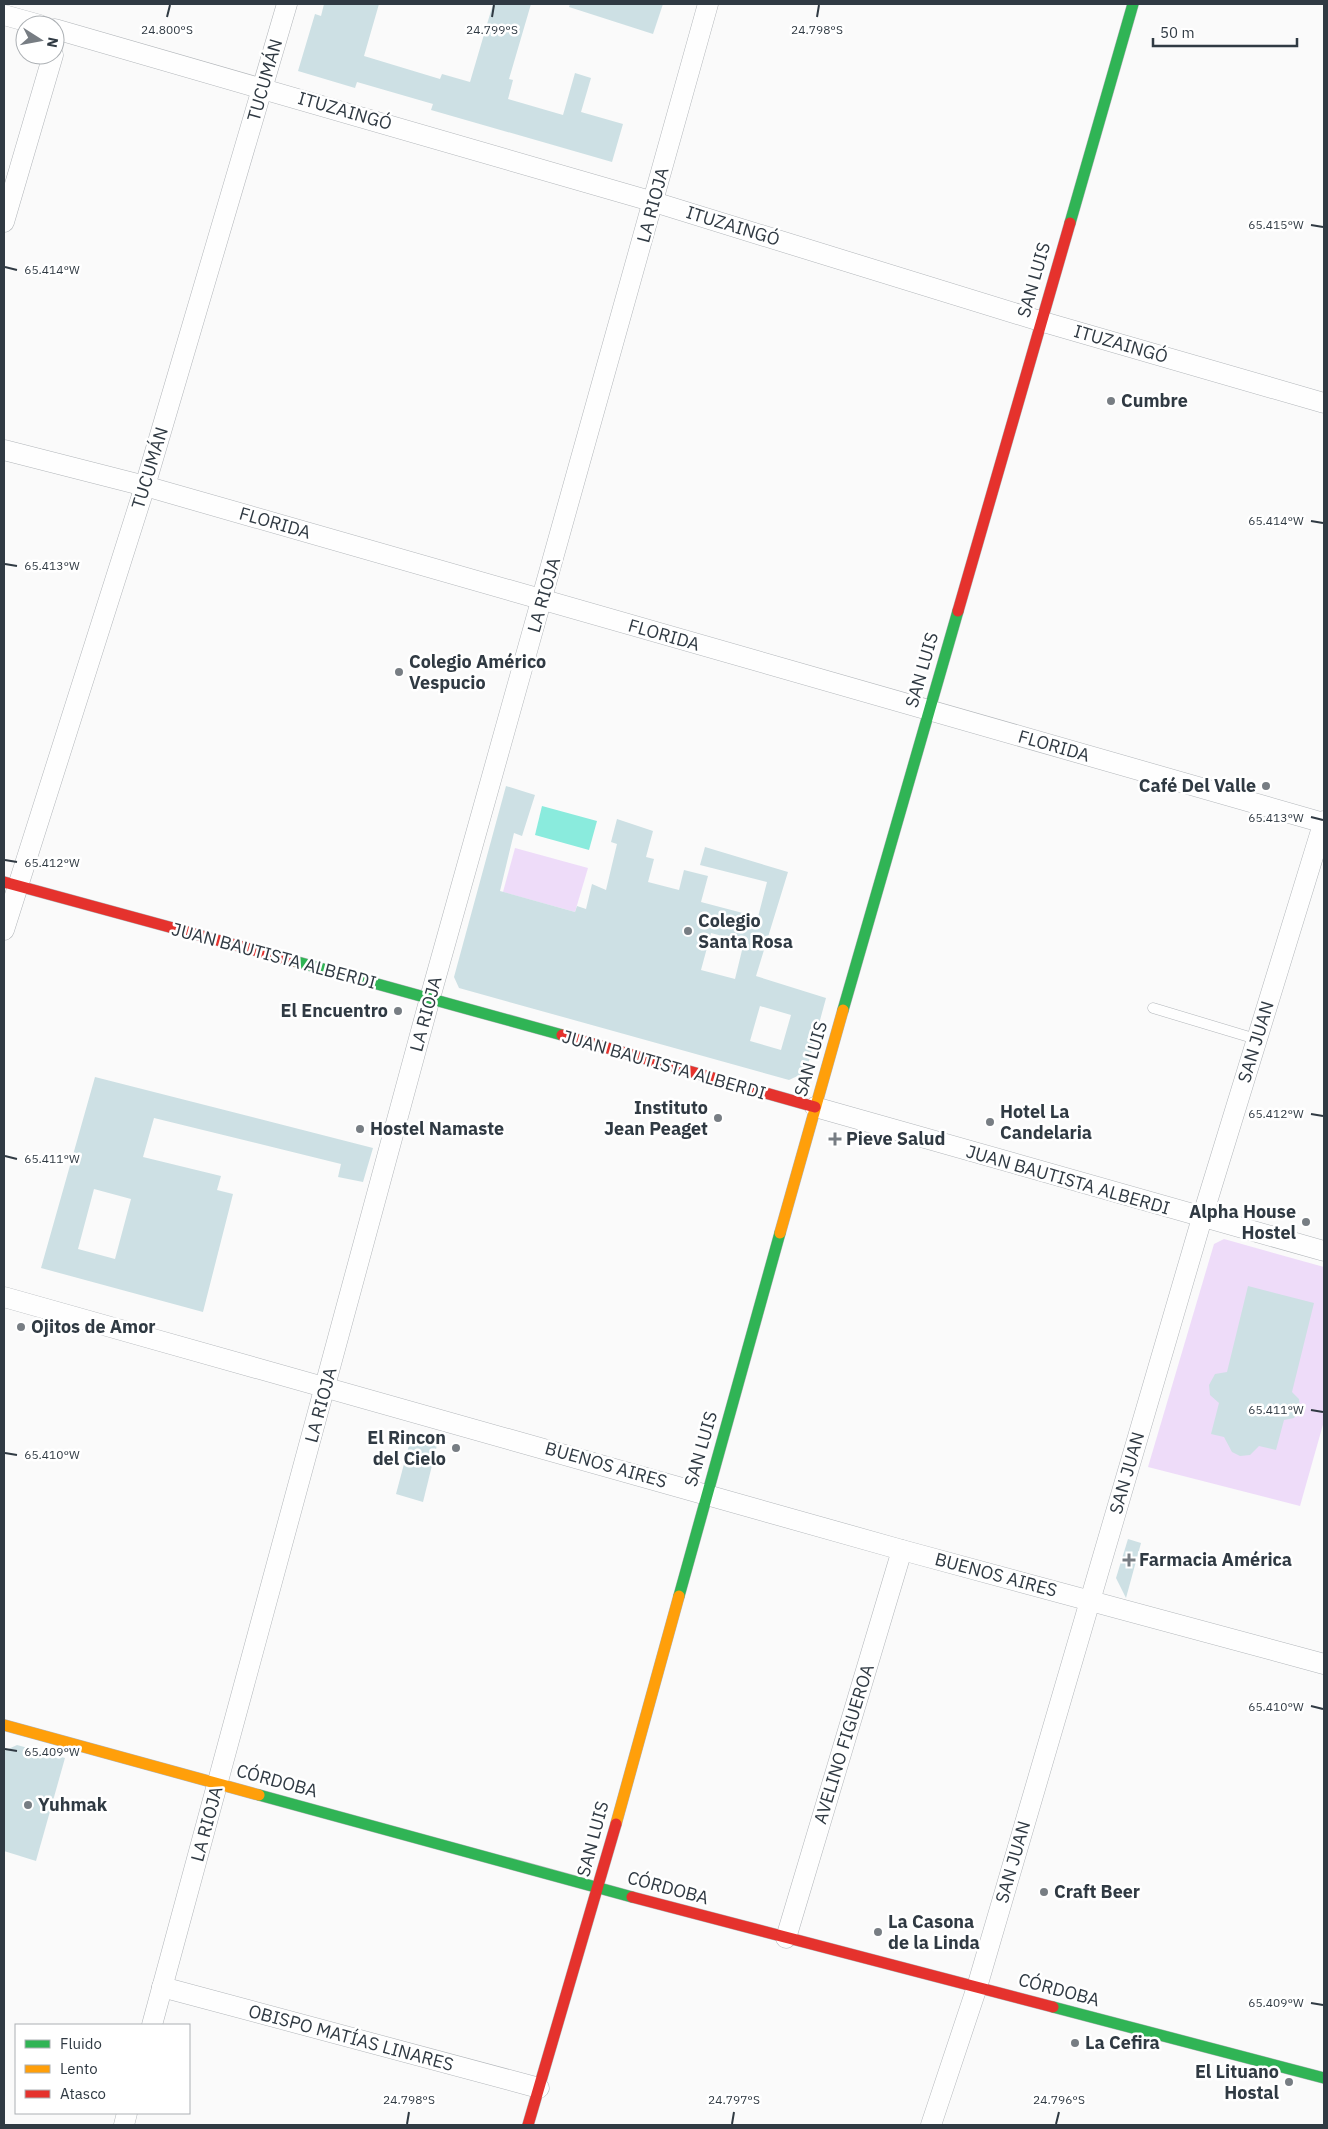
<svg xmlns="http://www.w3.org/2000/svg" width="1328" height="2129" viewBox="0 0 1328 2129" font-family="'IBM Plex Sans',sans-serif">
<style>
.green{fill:#eedcf9}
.water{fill:#8aebdd}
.building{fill:#cde0e4;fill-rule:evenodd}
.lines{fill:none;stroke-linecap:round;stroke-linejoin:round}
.lane-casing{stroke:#b2b6ba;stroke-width:11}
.street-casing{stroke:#b2b6ba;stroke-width:21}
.fast-casing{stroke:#b2b6ba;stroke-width:12}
.slow-casing{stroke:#b2b6ba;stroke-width:12}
.jam-casing{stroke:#b2b6ba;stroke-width:12}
.lane{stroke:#fefefe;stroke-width:10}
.street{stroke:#fefefe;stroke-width:20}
.fast{stroke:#30b455;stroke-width:11}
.slow{stroke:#ff9f0a;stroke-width:11}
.jam{stroke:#e5322d;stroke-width:11}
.ticks{fill:none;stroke:#303a43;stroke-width:2}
.poi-dot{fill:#777d83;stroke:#fff;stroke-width:2}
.labels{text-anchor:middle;stroke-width:5;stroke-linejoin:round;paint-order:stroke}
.street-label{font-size:18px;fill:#303a43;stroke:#fff}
.poi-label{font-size:18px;font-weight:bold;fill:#303a43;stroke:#fff;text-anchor:start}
.ticks-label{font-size:12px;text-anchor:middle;fill:#303a43;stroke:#fff;stroke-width:5;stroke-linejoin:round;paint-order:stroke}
</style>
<rect width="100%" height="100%" fill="#fafafa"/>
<!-- green -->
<g class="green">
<path d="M515,848l73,20 -13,44 -72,-20z"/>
<path d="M1224,1239l100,28v154l-24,85 -152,-39 66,-223z"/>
</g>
<!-- water -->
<path class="water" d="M542,806l55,15 -8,29 -54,-15z"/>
<!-- building -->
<g class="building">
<path d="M324,4h55l-15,52 76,23 2,-5 28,8 23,-78h38l-22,75 4,1 -5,19 55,16 12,-42 16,5 -10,34 42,12 -11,38 -181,-52 2,-6 -76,-22 -2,6 -57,-17 17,-57 6,2z"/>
<path d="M570,4h93l-10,30 -84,-27z"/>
<path d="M506,786l29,9 -13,41 -8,-3 -14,58 75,21 2,-6 9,3 6,-25 14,6 11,-46 -6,-2 6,-23 36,12 -7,26 8,2 -6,23 31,8 5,-20 24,6 -7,26 57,15 9,-35 -67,-17 5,-18 83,25 -32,104 70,22 -20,74 -17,8 -330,-92 -5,-11zM711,933l33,9 -9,37 -34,-9zM760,1006l31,9 -10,35 -31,-9z"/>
<path d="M95,1077l278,71 -10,34 -25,-5 3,-13 -187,-46 -11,39 78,19 -4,14 16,4 -30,118 -162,-44zM94,1189l37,10 -16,60 -37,-10z"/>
<path d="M1248,1286l66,17 -22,89 7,7 1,10 -6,9 -10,2 -8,30 -17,-4 -9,9 -10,1 -8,-4 -8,-15 -13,-3 8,-31 -9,-8 -1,-10 6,-11 12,-2z"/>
<path d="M412,1434l26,7 -15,61 -27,-8z"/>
<path d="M1128,1539l13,4 -15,55 -10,-20z"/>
<path d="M17,1745l48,13 -29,103 -32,-10v-100z"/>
</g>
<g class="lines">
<!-- lane casing -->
<g class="lane-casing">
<path id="lane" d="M1153,1008l103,31"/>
</g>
<!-- street casing -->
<g class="street-casing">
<g id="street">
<path d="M4,15l36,10"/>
<path d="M55,29l599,173 386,119 284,82"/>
<path d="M4,222l49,-167"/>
<path d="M4,450l141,36 1179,337"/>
<path d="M4,930l141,-444 142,-482"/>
<path d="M815,1107l509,144"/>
<path d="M4,1297l898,253 422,114"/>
<path d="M786,1938l116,-388"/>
<path d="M162,1987l377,101"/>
<path d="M152,2025l278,-1027 278,-994"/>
<path d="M124,2125l3,-12"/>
<path d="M931,2125l46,-138 225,-769 122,-397"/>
</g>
</g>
<!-- fast casing -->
<g class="fast-casing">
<g id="fast">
<path d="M1070,223l63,-219"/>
<path d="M294,961l268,74"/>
<path d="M843,1010l115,-399"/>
<path d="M679,1596l101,-363"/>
<path d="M259,1795l373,102"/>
<path d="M1053,2007l271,71"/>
</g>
</g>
<!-- slow casing -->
<g class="slow-casing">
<g id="slow">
<path d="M780,1233l63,-223"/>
<path d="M4,1725l255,70"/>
<path d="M616,1824l63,-228"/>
</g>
</g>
<!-- jam casing -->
<g class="jam-casing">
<g id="jam">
<path d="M958,611l112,-388"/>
<path d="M4,882l290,79"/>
<path d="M562,1035l253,72"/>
<path d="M632,1897l421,110"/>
<path d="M528,2125l88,-301"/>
</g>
</g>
<!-- lane -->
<use href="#lane" class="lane"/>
<!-- street -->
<use href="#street" class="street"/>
<!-- fast -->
<use href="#fast" class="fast"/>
<!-- slow -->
<use href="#slow" class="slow"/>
<!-- jam -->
<use href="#jam" class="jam"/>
</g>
<!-- ticks -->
<path class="ticks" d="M167,17l3,-12M492,17l2,-12M817,17l2,-12M1311,225l12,2M5,267l12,3M1311,521l12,2M5,564l12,2M1311,817l12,3M5,860l12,2M1311,1114l12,2M5,1156l12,3M1311,1410l12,2M5,1453l12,2M1311,1706l12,3M5,1749l12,2M1311,2003l12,2M407,2124l2,-12M732,2124l2,-12M1056,2124l3,-12"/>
<!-- markers -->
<g class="poi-dot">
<circle cx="1111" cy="401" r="5"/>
<circle cx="399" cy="672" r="5"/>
<circle cx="1266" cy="786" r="5"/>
<circle cx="688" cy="931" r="5"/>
<circle cx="398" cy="1011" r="5"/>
<circle cx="718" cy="1118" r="5"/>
<circle cx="990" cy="1122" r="5"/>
<circle cx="360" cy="1129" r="5"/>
<path d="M832.5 1131.5h5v5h5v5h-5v5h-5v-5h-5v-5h5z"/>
<circle cx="1306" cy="1222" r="5"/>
<circle cx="21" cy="1327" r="5"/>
<circle cx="456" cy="1448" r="5"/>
<path d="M1126.5 1552.5h5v5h5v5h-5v5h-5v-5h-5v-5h5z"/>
<circle cx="28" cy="1805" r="5"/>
<circle cx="1044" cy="1892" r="5"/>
<circle cx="878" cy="1932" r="5"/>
<circle cx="1075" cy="2043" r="5"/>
<circle cx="1289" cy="2082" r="5"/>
</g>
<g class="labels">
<!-- street labels -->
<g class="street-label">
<text transform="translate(265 80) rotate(-74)" y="6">TUCUMÁN</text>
<text transform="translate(345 111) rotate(16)" y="6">ITUZAINGÓ</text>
<text transform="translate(653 205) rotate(-75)" y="6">LA RIOJA</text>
<text transform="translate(733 226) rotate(17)" y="6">ITUZAINGÓ</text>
<text transform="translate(1034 280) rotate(-74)" y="6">SAN LUIS</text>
<text transform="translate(1121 344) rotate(16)" y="6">ITUZAINGÓ</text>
<text transform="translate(150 468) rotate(-73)" y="6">TUCUMÁN</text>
<text transform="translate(275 523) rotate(16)" y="6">FLORIDA</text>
<text transform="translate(544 595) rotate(-74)" y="6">LA RIOJA</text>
<text transform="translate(664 635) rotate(16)" y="6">FLORIDA</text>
<text transform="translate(922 670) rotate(-74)" y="6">SAN LUIS</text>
<text transform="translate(1054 746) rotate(16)" y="6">FLORIDA</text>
<text transform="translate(274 956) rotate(15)" y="6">JUAN BAUTISTA ALBERDI</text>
<text transform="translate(426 1014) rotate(-75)" y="6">LA RIOJA</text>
<text transform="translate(1256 1042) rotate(-73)" y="6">SAN JUAN</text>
<text transform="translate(811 1059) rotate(-74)" y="6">SAN LUIS</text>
<text transform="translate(664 1065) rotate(16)" y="6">JUAN BAUTISTA ALBERDI</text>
<text transform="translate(1068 1180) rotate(16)" y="6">JUAN BAUTISTA ALBERDI</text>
<text transform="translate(321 1405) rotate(-75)" y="6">LA RIOJA</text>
<text transform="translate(701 1449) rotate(-74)" y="6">SAN LUIS</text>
<text transform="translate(606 1465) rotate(16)" y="6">BUENOS AIRES</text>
<text transform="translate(1127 1473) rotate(-74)" y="6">SAN JUAN</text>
<text transform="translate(996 1575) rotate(15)" y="6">BUENOS AIRES</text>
<text transform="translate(844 1744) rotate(-73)" y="6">AVELINO FIGUEROA</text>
<text transform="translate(277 1781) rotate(15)" y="6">CÓRDOBA</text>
<text transform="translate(207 1824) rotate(-75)" y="6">LA RIOJA</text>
<text transform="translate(593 1839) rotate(-75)" y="6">SAN LUIS</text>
<text transform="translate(1013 1862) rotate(-74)" y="6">SAN JUAN</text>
<text transform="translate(668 1888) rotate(15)" y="6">CÓRDOBA</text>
<text transform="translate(1059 1990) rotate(15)" y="6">CÓRDOBA</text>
<text transform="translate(351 2038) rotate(15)" y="6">OBISPO MATÍAS LINARES</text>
</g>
<!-- poi labels -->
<g class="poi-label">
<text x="1121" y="407">Cumbre</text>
<text x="409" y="668">Colegio Américo<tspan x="409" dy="21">Vespucio</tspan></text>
<text x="1256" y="792" text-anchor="end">Café Del Valle</text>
<text x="698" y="927">Colegio<tspan x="698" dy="21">Santa Rosa</tspan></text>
<text x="388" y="1017" text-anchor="end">El Encuentro</text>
<text x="708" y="1114" text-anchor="end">Instituto<tspan x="708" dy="21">Jean Peaget</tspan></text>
<text x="1000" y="1118">Hotel La<tspan x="1000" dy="21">Candelaria</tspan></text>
<text x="370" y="1135">Hostel Namaste</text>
<text x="846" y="1145">Pieve Salud</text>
<text x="1296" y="1218" text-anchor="end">Alpha House<tspan x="1296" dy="21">Hostel</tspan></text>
<text x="31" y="1333">Ojitos de Amor</text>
<text x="446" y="1444" text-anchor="end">El Rincon<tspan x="446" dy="21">del Cielo</tspan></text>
<text x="1139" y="1566">Farmacia América</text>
<text x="38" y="1811">Yuhmak</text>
<text x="1054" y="1898">Craft Beer</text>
<text x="888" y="1928">La Casona<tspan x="888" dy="21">de la Linda</tspan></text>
<text x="1085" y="2049">La Cefira</text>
<text x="1279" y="2078" text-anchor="end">El Lituano<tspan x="1279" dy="21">Hostal</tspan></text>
</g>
</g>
<g class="ticks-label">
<text x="167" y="34">24.800°S</text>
<text x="492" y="34">24.799°S</text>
<text x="817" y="34">24.798°S</text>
<text x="1276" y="229">65.415°W</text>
<text x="52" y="274">65.414°W</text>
<text x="1276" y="525">65.414°W</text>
<text x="52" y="570">65.413°W</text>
<text x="1276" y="822">65.413°W</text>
<text x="52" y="867">65.412°W</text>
<text x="1276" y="1118">65.412°W</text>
<text x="52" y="1163">65.411°W</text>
<text x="1276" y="1414">65.411°W</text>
<text x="52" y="1459">65.410°W</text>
<text x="1276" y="1711">65.410°W</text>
<text x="52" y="1756">65.409°W</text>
<text x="1276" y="2007">65.409°W</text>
<text x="409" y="2104">24.798°S</text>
<text x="734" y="2104">24.797°S</text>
<text x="1059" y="2104">24.796°S</text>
</g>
<!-- border -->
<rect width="1328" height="2129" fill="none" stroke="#303a43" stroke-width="10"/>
<!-- legend -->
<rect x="15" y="2024" width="175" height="90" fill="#ffffff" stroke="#acb0b4"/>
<rect x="25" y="2040" width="25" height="8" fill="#30b455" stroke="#acb0b4"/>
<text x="60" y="2049" font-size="15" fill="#303a43">Fluido</text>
<rect x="25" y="2065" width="25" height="8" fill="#ff9f0a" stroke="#acb0b4"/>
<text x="60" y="2074" font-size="15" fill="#303a43">Lento</text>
<rect x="25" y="2090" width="25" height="8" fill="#e5322d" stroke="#acb0b4"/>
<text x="60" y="2099" font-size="15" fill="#303a43">Atasco</text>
<!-- north arrow -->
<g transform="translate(40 40) rotate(101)"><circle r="24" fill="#ffffff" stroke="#acb0b4"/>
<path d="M0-4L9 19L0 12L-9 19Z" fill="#777d83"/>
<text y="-8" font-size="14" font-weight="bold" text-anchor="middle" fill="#303a43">N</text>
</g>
<!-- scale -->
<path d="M1153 38v8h144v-8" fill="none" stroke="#303a43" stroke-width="2.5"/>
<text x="1160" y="38" font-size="15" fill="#303a43" stroke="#ffffff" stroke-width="4" paint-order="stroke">50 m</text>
</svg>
